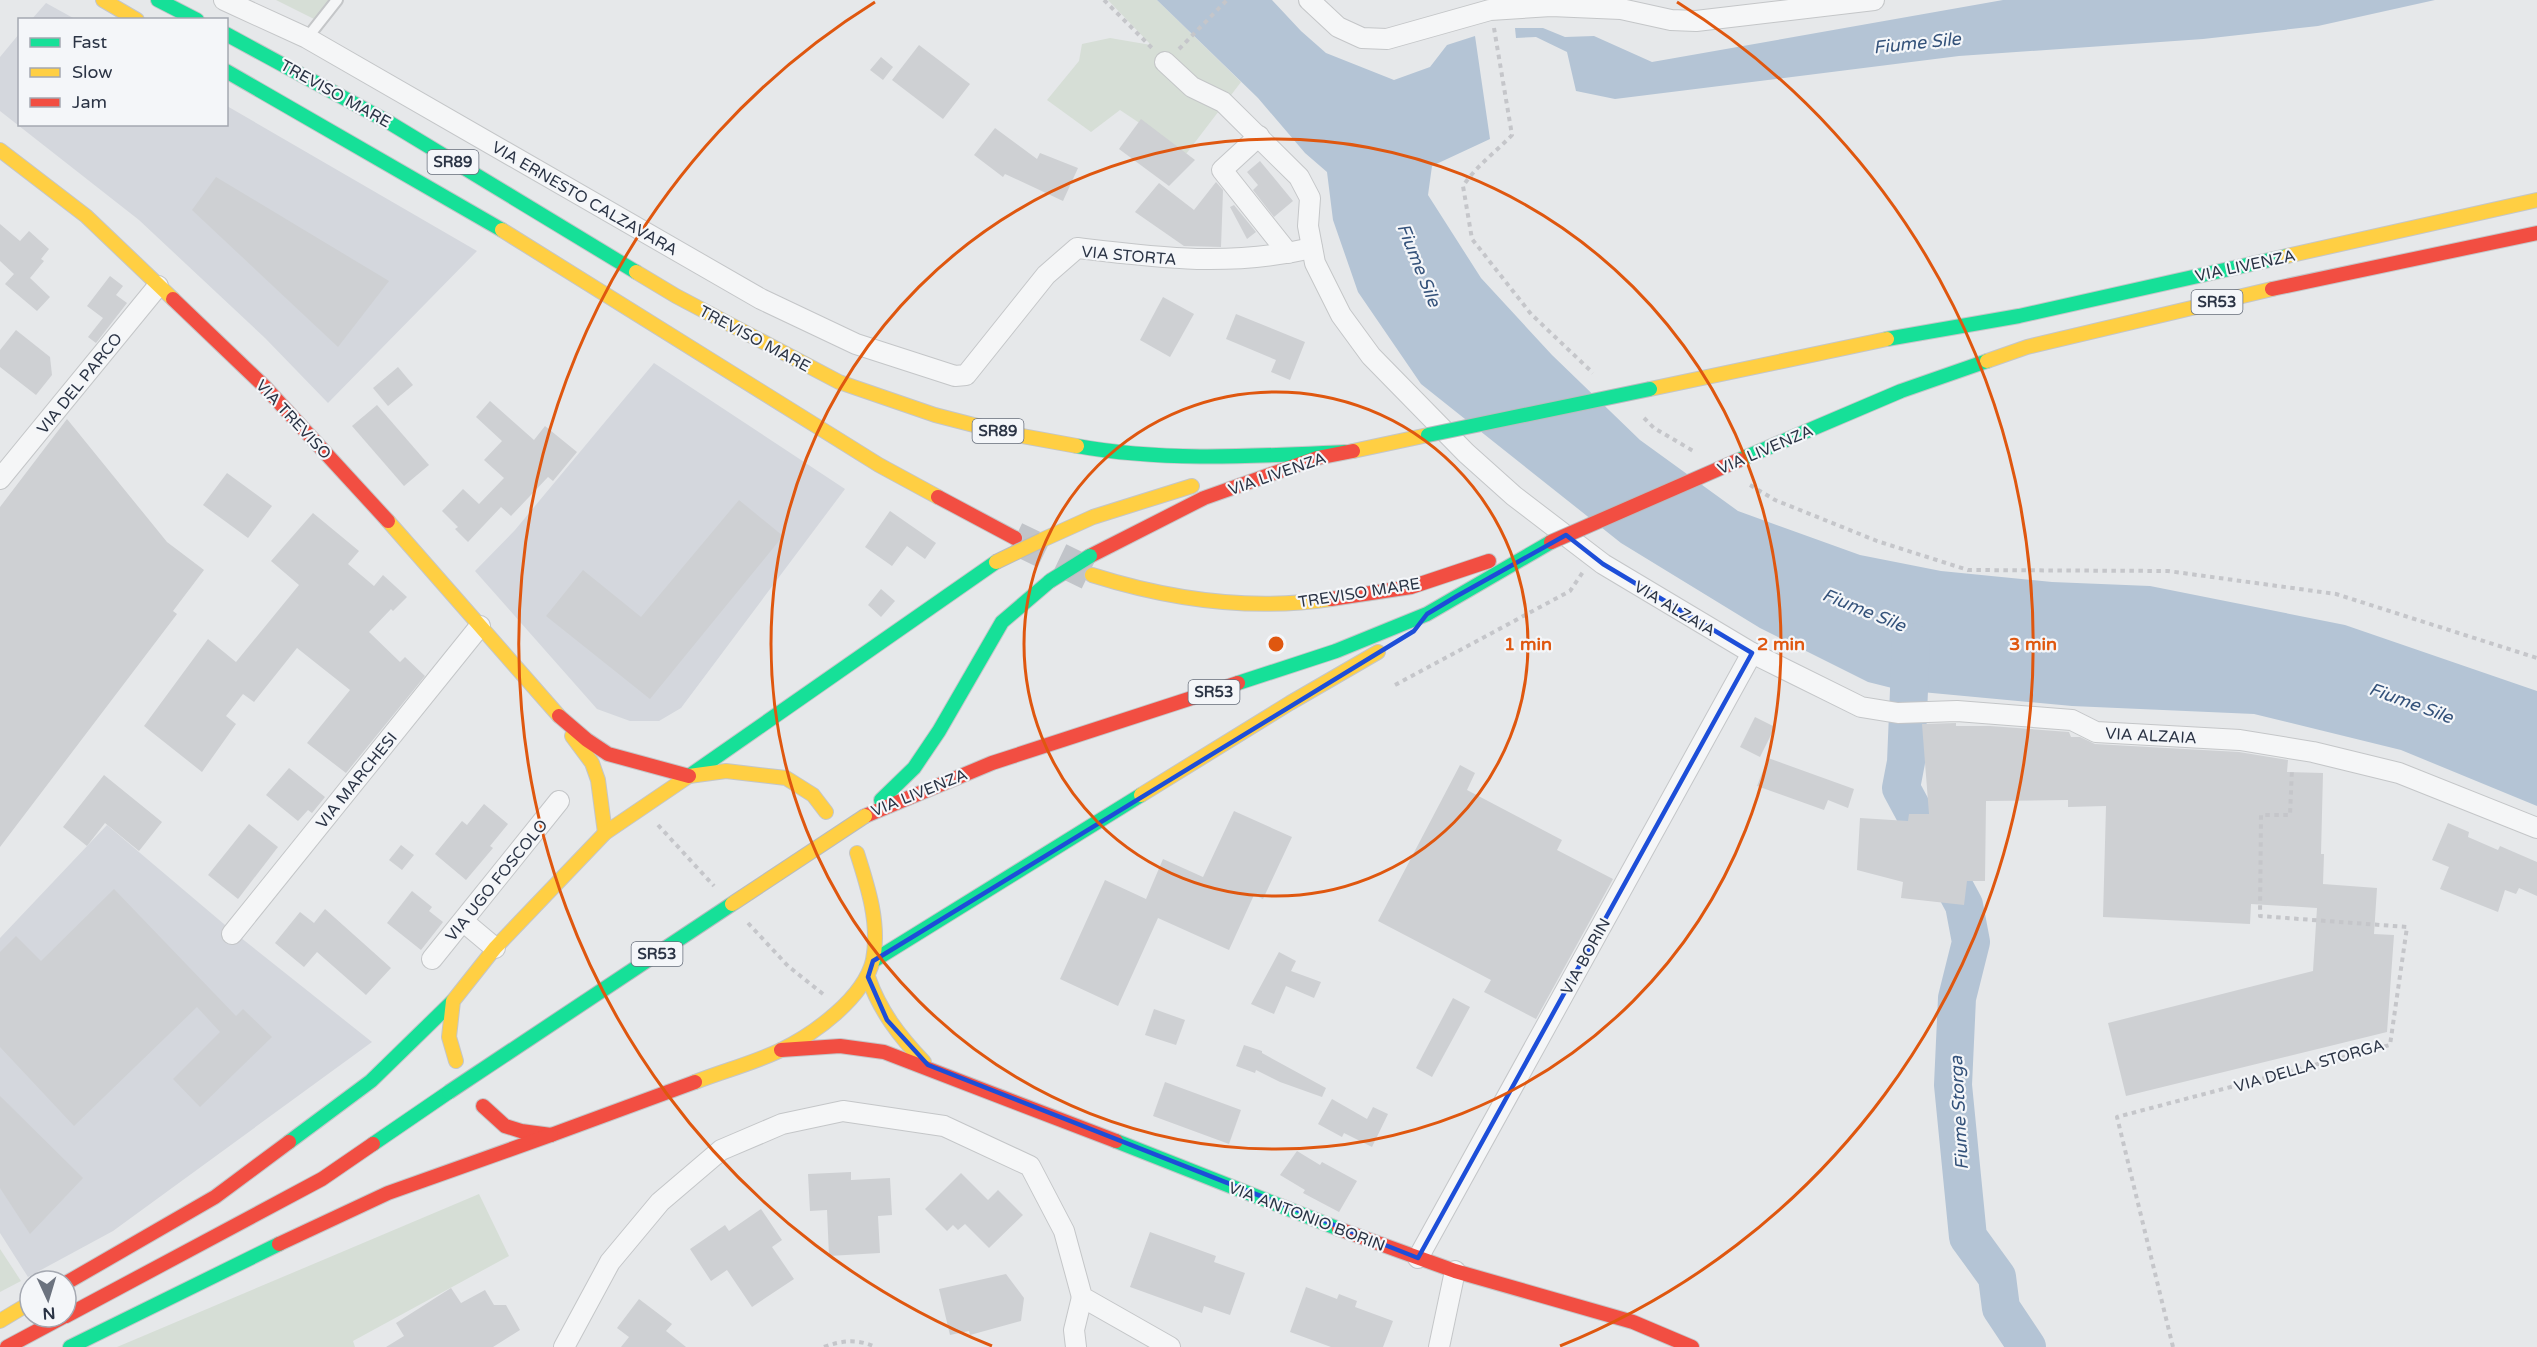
<svg xmlns="http://www.w3.org/2000/svg" width="2537" height="1347" viewBox="0 0 2537 1347" font-family="'Varela Round',sans-serif">
<style>
.built{fill:#d4d7dd}
.green{fill:#d6ded6}
.water{fill:#b4c4d5}
.lines{fill:none;stroke-linecap:round;stroke-linejoin:round}
.river{stroke:#b4c4d5;stroke-width:38}
.building{fill:#ced0d3}
.highway-tunnel{stroke:#c1c4c9;stroke-width:33;stroke-dasharray:33 16;stroke-linecap:butt}
.lane-casing{stroke:#c4c6c8;stroke-width:14}
.street-casing{stroke:#c4c6c8;stroke-width:22}
.fast-casing{stroke:#c4c6c8;stroke-width:16}
.slow-casing{stroke:#c4c6c8;stroke-width:16}
.jam-casing{stroke:#c4c6c8;stroke-width:16}
.path{stroke:#c5c6ca;stroke-width:4;stroke-dasharray:4.5 4.5;stroke-linecap:butt}
.lane{stroke:#f5f6f7;stroke-width:10}
.street{stroke:#f5f6f7;stroke-width:20}
.fast{stroke:#16e098;stroke-width:14}
.slow{stroke:#ffcf43;stroke-width:14}
.jam{stroke:#f24e42;stroke-width:14}
.fast-bridge-casing{stroke:#b8bbbf;stroke-width:16;stroke-linecap:butt}
.slow-bridge-casing{stroke:#b8bbbf;stroke-width:16;stroke-linecap:butt}
.jam-bridge-casing{stroke:#b8bbbf;stroke-width:16;stroke-linecap:butt}
.fast-bridge{stroke:#16e098;stroke-width:14}
.slow-bridge{stroke:#ffcf43;stroke-width:14}
.jam-bridge{stroke:#f24e42;stroke-width:14}
.marked{fill:none;stroke:#1d4ed8;stroke-width:4.5;stroke-linejoin:round}
.ring{fill:none;stroke:#df570f;stroke-width:3}
.labels{text-anchor:middle;stroke-width:4.5;stroke-linejoin:round;paint-order:stroke}
.shield{fill:#f4f6f9;stroke:#676e7b;stroke-width:1.5}
.shield-label{font-size:15px;font-weight:bold;fill:#2b3445}
.street-label{font-size:16px;fill:#2b3445;stroke:#f4f6f9}
.water-label{font-size:18px;font-style:italic;fill:#34527a;stroke:#f4f6f9}
.centre{fill:#df570f;stroke:#f4f6f9;stroke-width:3}
.ring-label{font-size:18px;text-anchor:middle;font-weight:bold;fill:#df570f;stroke:#f4f6f9;stroke-width:4.5;stroke-linejoin:round;paint-order:stroke}
</style>
<rect width="100%" height="100%" fill="#e6e8ea"/>
<!-- built -->
<g class="built">
<path d="M46,3l29,16h-43z"/>
<path d="M19,34l1,90h206l1,-18 250,145 -149,152 -63,-65 -126,-118 -139,-109v-54z"/>
<path d="M654,363l191,126 -164,219 -22,13h-29l-33,-12 -122,-138 40,-41z"/>
<path d="M107,825l124,105 141,112 -259,189 -85,46 -28,-44v-295z"/>
</g>
<!-- green -->
<g class="green">
<path d="M276,0h58l-16,21z"/>
<path d="M1108,0h49l84,82 -55,72 -66,-44 -29,22 -44,-32 32,-39 3,-17 28,-6 41,7z"/>
<path d="M479,1194l30,62 -156,85 2,6h-238z"/>
<path d="M0,1249l21,32 -21,11z"/>
</g>
<!-- water -->
<g class="water">
<path d="M1157,0h115l29,31 25,22 68,27 36,-13 17,-22 28,-9 15,103 -58,27 -4,29 53,83 71,77 88,85 98,71 122,44 81,16 111,11 98,4 195,39 192,66v115l-136,-56 -147,-36 -182,-8 -172,-16 -32,-8 -108,-54 -139,-85 -200,-159 -63,-92 -25,-72 -6,-48 -22,-19 -47,-55z"/>
<path d="M2003,0h432l-117,26 -115,13 -244,17 -344,43 -39,-8 -9,-39 -31,-15 -20,1 -1,-10h28l22,9 29,-1 58,26z"/>
</g>
<g class="lines">
<!-- river -->
<path class="river" d="M1911,642l-5,120 -5,26 63,117 7,37 -14,56 -4,87 15,152 29,40 4,31 26,39"/>
</g>
<!-- building -->
<g class="building">
<path d="M919,45l51,39 -27,35 -51,-39z"/>
<path d="M881,57l12,10 -10,13 -13,-10z"/>
<path d="M1141,119l54,41 -26,26 -50,-37z"/>
<path d="M995,128l42,31 3,-6 38,15 -15,33 -58,-27 -2,3 -29,-22z"/>
<path d="M1260,161l33,40 -19,16 -21,-27 5,-5 -11,-13z"/>
<path d="M216,177l173,104 -51,66 -146,-137z"/>
<path d="M1216,182l7,8 -2,57 -37,-1 -49,-34 24,-29 35,27z"/>
<path d="M1234,205l22,27 -9,7 -17,-32z"/>
<path d="M0,224l20,17 9,-10 20,18 -8,10 3,2 -14,17 20,19 -13,14 -32,-27 9,-10 -14,-13z"/>
<path d="M110,276l13,10 -7,9 11,8 -31,40 -8,-6 15,-19 -16,-12z"/>
<path d="M1163,297l31,17 -24,43 -30,-17z"/>
<path d="M1236,314l69,28 -15,38 -19,-8 5,-12 -50,-21z"/>
<path d="M16,330l34,27 2,18 -16,20 -36,-28v-17z"/>
<path d="M398,367l15,18 -25,21 -15,-18z"/>
<path d="M490,401l44,39 11,-14 32,26 -24,29 -5,-4 -37,39 -10,-9 -33,35 -13,-13 3,-2 -16,-16 21,-22 16,15 25,-26 -20,-18 18,-19 -26,-24z"/>
<path d="M377,405l52,60 -25,21 -52,-60z"/>
<path d="M67,419l100,123 37,28 -31,41 4,3 -177,233v-340z"/>
<path d="M227,473l45,33 -24,32 -45,-33z"/>
<path d="M739,500l44,36 -133,163 -104,-83 37,-46 58,47z"/>
<path d="M890,511l46,32 -11,16 -18,-13 -15,20 -27,-19z"/>
<path d="M313,513l46,38 -11,13 26,22 9,-11 24,22 -14,14 -2,-2 -22,23 31,30 5,-5 20,19 -79,97 -39,-30 43,-53 -53,-42 -43,54 -11,-8 -17,22 10,8 -34,48 -58,-46 64,-87 28,23 63,-77 -28,-24z"/>
<path d="M881,589l14,12 -14,16 -13,-12z"/>
<path d="M1755,717l20,10 -15,30 -20,-10z"/>
<path d="M1956,723v3h34l79,6 2,5h9l15,7 144,8 49,8 -1,12 36,1 -2,81h3l-1,30 54,4 -3,46 20,1 -7,97 -261,64 -18,-73 205,-52 4,-63 -66,-4 -1,20 -147,-7 3,-111 -38,1v-7l-82,1 -1,80h-18l-3,24 -63,-7 2,-16 -46,-12 3,-52 48,3 1,-7h20l-7,-90z"/>
<path d="M1768,758l86,31 -6,19 -20,-8 -4,10 -67,-24z"/>
<path d="M1460,765l15,8 -8,17 95,50 -5,10 56,29 -77,140 -52,-27 7,-12 -113,-59z"/>
<path d="M289,768l36,29 -13,16 -4,-3 -10,11 -32,-26z"/>
<path d="M104,775l58,47 -23,29 -34,-28 -18,23 -24,-19z"/>
<path d="M484,804l24,20 -18,22 3,2 -27,32 -31,-26 27,-33 5,4z"/>
<path d="M1234,811l58,26 -29,62 -9,-4 -25,55 -71,-32 -40,88 -58,-27 45,-99 41,19 17,-40 40,18z"/>
<path d="M2448,823l21,9 -1,5 30,13 2,-4 37,16v34l-18,-8 -3,6 -11,-4 -7,22 -58,-23 9,-22 -17,-7z"/>
<path d="M249,824l29,23 -40,52 -30,-24z"/>
<path d="M401,845l13,10 -12,15 -13,-10z"/>
<path d="M114,889l122,127 7,-7 29,28 -72,70 -27,-28 47,-47 -23,-25 -123,119 -74,-79v-95l16,-16 25,25z"/>
<path d="M412,891l20,16 -3,4 14,11 -22,28 -34,-27z"/>
<path d="M325,909l66,59 -25,27 -49,-43 -13,15 -29,-24 25,-31 14,11z"/>
<path d="M1279,952l17,9 -5,10 30,11 -7,16 -28,-12 -12,28 -23,-10z"/>
<path d="M1453,998l17,9 -38,70 -16,-9z"/>
<path d="M1154,1009l31,11 -9,25 -31,-10z"/>
<path d="M1244,1045l18,6v2l64,35 -4,9 -42,-15 -24,-12 -1,3 -19,-7z"/>
<path d="M1165,1082l76,28 -12,34 -76,-28z"/>
<path d="M0,1096l83,82 -53,56 -30,-46z"/>
<path d="M1332,1099l35,20 6,-12 15,7 -16,33 -28,-14 -2,4 -24,-13z"/>
<path d="M1297,1151l23,14 2,-3 35,19 -18,31 -36,-19 2,-3 -25,-15z"/>
<path d="M851,1172v8l39,-2 2,37 -14,1 2,37 -51,3 -2,-46 -17,1 -2,-37z"/>
<path d="M961,1173l27,27 10,-10 25,25 -34,33 -24,-24 -7,6 -5,-5 -6,6 -22,-22z"/>
<path d="M761,1209l21,31 -10,7 22,32 -42,28 -25,-37 -16,11 -21,-32 35,-24 4,6z"/>
<path d="M1150,1232l66,24 -2,6 31,11 -15,42 -26,-9 -2,7 -72,-26z"/>
<path d="M1006,1274l18,24 -3,23 -51,14 -1,-4 -19,4 -11,-46z"/>
<path d="M1306,1287l31,12 2,-5 18,7 -2,6 38,14 -10,26h-52l-41,-15z"/>
<path d="M451,1288l10,15 24,-13 9,15h12l14,25 -27,17h-107l18,-11 -8,-13z"/>
<path d="M639,1299l33,25 -6,7 20,16h-65l8,-10 -12,-9z"/>
</g>
<g class="lines">
<!-- highway-tunnel -->
<path class="highway-tunnel" d="M1015,538l77,37"/>
<!-- lane casing -->
<g class="lane-casing">
<path id="lane" d="M307,38l30,-38"/>
</g>
<!-- street casing -->
<g class="street-casing">
<g id="street">
<path d="M224,0l83,38 454,261 95,45 99,32 11,-1 80,-100 31,-27c83,10 152,19 235,0"/>
<path d="M1309,0l29,27 24,11 25,1 103,-29 61,-4 70,3 50,11 25,1 178,-21"/>
<path d="M1165,62l27,25 31,15 76,75 11,21 -2,28 7,37 26,52 30,41 95,97 48,43 89,68 149,89 109,54 37,6 59,-2 115,9 24,12 144,8 73,12 86,21 138,55"/>
<path d="M1259,136l-37,34 66,83"/>
<path d="M0,479l158,-193"/>
<path d="M464,922l31,26"/>
<path d="M232,934l248,-308"/>
<path d="M432,959l127,-158"/>
<path d="M1418,1258l334,-605"/>
<path d="M564,1347l46,-85 50,-60 61,-52 61,-26 61,-13 101,15 86,40 34,65 18,66 88,50"/>
<path d="M1076,1347l-2,-17 8,-33"/>
<path d="M1439,1347l16,-76"/>
</g>
</g>
<!-- fast casing -->
<g class="fast-casing">
<g id="fast">
<path d="M158,0l39,20"/>
<path d="M226,34l164,89 246,149"/>
<path d="M226,71l276,159"/>
<path d="M1887,339l132,-23 268,-60"/>
<path d="M1077,446c88,16 179,10 268,6"/>
<path d="M1739,460l162,-69 86,-30"/>
<path d="M1238,683l98,-32 91,-37 124,-72"/>
<path d="M689,776l307,-214"/>
<path d="M881,800l33,-32 25,-37 63,-109 48,-41"/>
<path d="M873,961l268,-166"/>
<path d="M1116,1141l223,88"/>
<path d="M289,1142l82,-61 82,-80"/>
<path d="M373,1144l76,-52"/>
<path d="M70,1347l209,-103"/>
</g>
</g>
<!-- slow casing -->
<g class="slow-casing">
<g id="slow">
<path d="M103,0l34,20"/>
<path d="M0,150l86,66 87,83"/>
<path d="M502,230l377,235 59,32"/>
<path d="M2287,256l250,-56"/>
<path d="M636,272l40,24 163,86 96,33 66,17 76,14"/>
<path d="M1987,361l40,-14 245,-58"/>
<path d="M1650,389l237,-50"/>
<path d="M1353,451l75,-16"/>
<path d="M388,521l171,195"/>
<path d="M1042,540l51,-23 99,-31"/>
<path d="M1092,575c76,24 159,36 239,24"/>
<path d="M572,736l20,27 6,17 7,53"/>
<path d="M1141,795l149,-92 88,-51"/>
<path d="M868,977c12,34 31,59 56,85"/>
<path d="M456,1061l-7,-24 4,-36 42,-53 110,-115 84,-57 37,-5 60,7 27,17 13,17"/>
<path d="M695,1082c28,-11 59,-19 86,-32 33,-16 83,-52 92,-90 7,-36 -5,-73 -16,-107"/>
<path d="M0,1321l30,-18"/>
</g>
</g>
<!-- jam casing -->
<g class="jam-casing">
<g id="jam">
<path d="M2272,289l265,-56"/>
<path d="M173,299l91,87 124,135"/>
<path d="M938,497l77,41"/>
<path d="M1090,556l114,-58 113,-40 36,-7"/>
<path d="M1331,599l80,-12 78,-26"/>
<path d="M559,716l28,24 21,14 81,22"/>
<path d="M865,816l127,-53 246,-80"/>
<path d="M781,1050l59,-4 44,6 232,89"/>
<path d="M483,1106l22,20 16,5 30,4 144,-53"/>
<path d="M1339,1229l116,42 178,51 59,25"/>
<path d="M279,1244l109,-51 163,-58"/>
<path d="M66,1283l149,-86 74,-55"/>
<path d="M66,1316l256,-137 51,-35"/>
<path d="M7,1347l56,-30"/>
</g>
</g>
<!-- path -->
<g class="path">
<path d="M1104,0l48,48"/>
<path d="M1494,28l18,107c-16,17 -36,31 -49,51l9,53 59,75 62,59"/>
<path d="M1179,49l48,-49"/>
<path d="M1644,418l10,10 41,24"/>
<path d="M1750,485l25,15 102,41 91,29 200,1 168,23 201,64"/>
<path d="M1395,685l175,-94 13,-19"/>
<path d="M658,825l56,61"/>
<path d="M748,923l40,43 35,28"/>
<path d="M824,1347c19,-7 33,-8 52,0"/>
<path d="M2173,1347l-56,-230 273,-72 17,-118 -147,-11 1,-101h29l2,-47"/>
</g>
<!-- lane -->
<use href="#lane" class="lane"/>
<!-- street -->
<use href="#street" class="street"/>
<!-- fast -->
<use href="#fast" class="fast"/>
<!-- slow -->
<use href="#slow" class="slow"/>
<!-- jam -->
<use href="#jam" class="jam"/>
<!-- fast-bridge casing -->
<g class="fast-bridge-casing">
<g id="fast-bridge">
<path d="M1428,435l222,-46"/>
<path d="M1050,581l40,-25"/>
<path d="M449,1092l283,-188"/>
</g>
</g>
<!-- slow-bridge casing -->
<g class="slow-bridge-casing">
<g id="slow-bridge">
<path d="M996,562l46,-22"/>
<path d="M732,904l133,-88"/>
</g>
</g>
<!-- jam-bridge casing -->
<g class="jam-bridge-casing">
<path id="jam-bridge" d="M1551,542l188,-82"/>
</g>
<!-- fast-bridge -->
<use href="#fast-bridge" class="fast-bridge"/>
<!-- slow-bridge -->
<use href="#slow-bridge" class="slow-bridge"/>
<!-- jam-bridge -->
<use href="#jam-bridge" class="jam-bridge"/>
</g>
<!-- marked area -->
<path class="marked" d="M1566,535l37,29 149,89 -334,605 -490,-193 -41,-45 -19,-43 5,-16 541,-330 13,-17 30,-18z"/>
<!-- distance rings -->
<g class="ring">
<circle cx="1276" cy="644" r="252"/>
<circle cx="1276" cy="644" r="505"/>
<path d="M992 1346A757 757 0 0 1 875 2M1677 2A757 757 0 0 1 1560 1346"/>
</g>
<g class="labels">
<!-- shield labels -->
<g class="shield">
<rect x="427.5" y="150" width="51" height="24" rx="4.5"/>
<rect x="2191.5" y="290" width="51" height="24" rx="4.5"/>
<rect x="972.5" y="419" width="51" height="24" rx="4.5"/>
<rect x="1188.5" y="680" width="51" height="24" rx="4.5"/>
<rect x="631.5" y="942" width="51" height="24" rx="4.5"/>
</g>
<g class="shield-label">
<text x="453" y="167">SR89</text>
<text x="2217" y="307">SR53</text>
<text x="998" y="436">SR89</text>
<text x="1214" y="697">SR53</text>
<text x="657" y="959">SR53</text>
</g>
<!-- street labels -->
<g class="street-label">
<text transform="translate(336 93) rotate(29)" y="6">TREVISO MARE</text>
<text transform="translate(585 198) rotate(30)" y="6">VIA ERNESTO CALZAVARA</text>
<text transform="translate(1129 255) rotate(5)" y="6">VIA STORTA</text>
<text transform="translate(2245 265) rotate(-12)" y="6">VIA LIVENZA</text>
<text transform="translate(755 338) rotate(28)" y="6">TREVISO MARE</text>
<text transform="translate(79 383) rotate(-51)" y="6">VIA DEL PARCO</text>
<text transform="translate(294 419) rotate(47)" y="6">VIA TREVISO</text>
<text transform="translate(1765 449) rotate(-23)" y="6">VIA LIVENZA</text>
<text transform="translate(1277 473) rotate(-19)" y="6">VIA LIVENZA</text>
<text transform="translate(1359 592) rotate(-9)" y="6">TREVISO MARE</text>
<text transform="translate(1675 608) rotate(31)" y="6">VIA ALZAIA</text>
<text transform="translate(2151 735) rotate(3)" y="6">VIA ALZAIA</text>
<text transform="translate(356 780) rotate(-51)" y="6">VIA MARCHESI</text>
<text transform="translate(919 792) rotate(-22)" y="6">VIA LIVENZA</text>
<text transform="translate(496 880) rotate(-51)" y="6">VIA UGO FOSCOLO</text>
<text transform="translate(1585 956) rotate(-61)" y="6">VIA BORIN</text>
<text transform="translate(2309 1065) rotate(-16)" y="6">VIA DELLA STORGA</text>
<text transform="translate(1307 1216) rotate(21)" y="6">VIA ANTONIO BORIN</text>
</g>
<!-- water labels -->
<g class="water-label">
<text transform="translate(1917 43) rotate(-6)" y="6">Fiume Sile</text>
<text transform="translate(1419 265) rotate(68)" y="6">Fiume Sile</text>
<text transform="translate(1864 610) rotate(22)" y="6">Fiume Sile</text>
<text transform="translate(2411 703) rotate(20)" y="6">Fiume Sile</text>
<text transform="translate(1959 1113) rotate(-93)" y="6">Fiume Storga</text>
</g>
</g>
<circle cx="1276" cy="644" r="9" class="centre"/>
<g class="ring-label">
<text x="1528" y="650">1 min</text>
<text x="1781" y="650">2 min</text>
<text x="2033" y="650">3 min</text>
</g>
<!-- legend -->
<rect x="18" y="18" width="210" height="108" fill="#f4f6f9" stroke="#a4a8b1" stroke-width="1.5"/>
<rect x="30" y="38" width="30" height="9" fill="#16e098" stroke="#a4a8b1" stroke-width="1.5"/>
<text x="72" y="48" font-size="18" fill="#2b3445">Fast</text>
<rect x="30" y="68" width="30" height="9" fill="#ffcf43" stroke="#a4a8b1" stroke-width="1.5"/>
<text x="72" y="78" font-size="18" fill="#2b3445">Slow</text>
<rect x="30" y="98" width="30" height="9" fill="#f24e42" stroke="#a4a8b1" stroke-width="1.5"/>
<text x="72" y="108" font-size="18" fill="#2b3445">Jam</text>
<!-- north arrow -->
<g transform="translate(48 1299) rotate(176)"><circle r="28" fill="#f4f6f9" stroke="#a4a8b1" stroke-width="1.5"/>
<path d="M0-4.5L10 22L0 15L-10 22Z" fill="#6c737f"/>
<text y="-9" font-size="16" font-weight="bold" text-anchor="middle" fill="#2b3445">N</text>
</g>
</svg>
